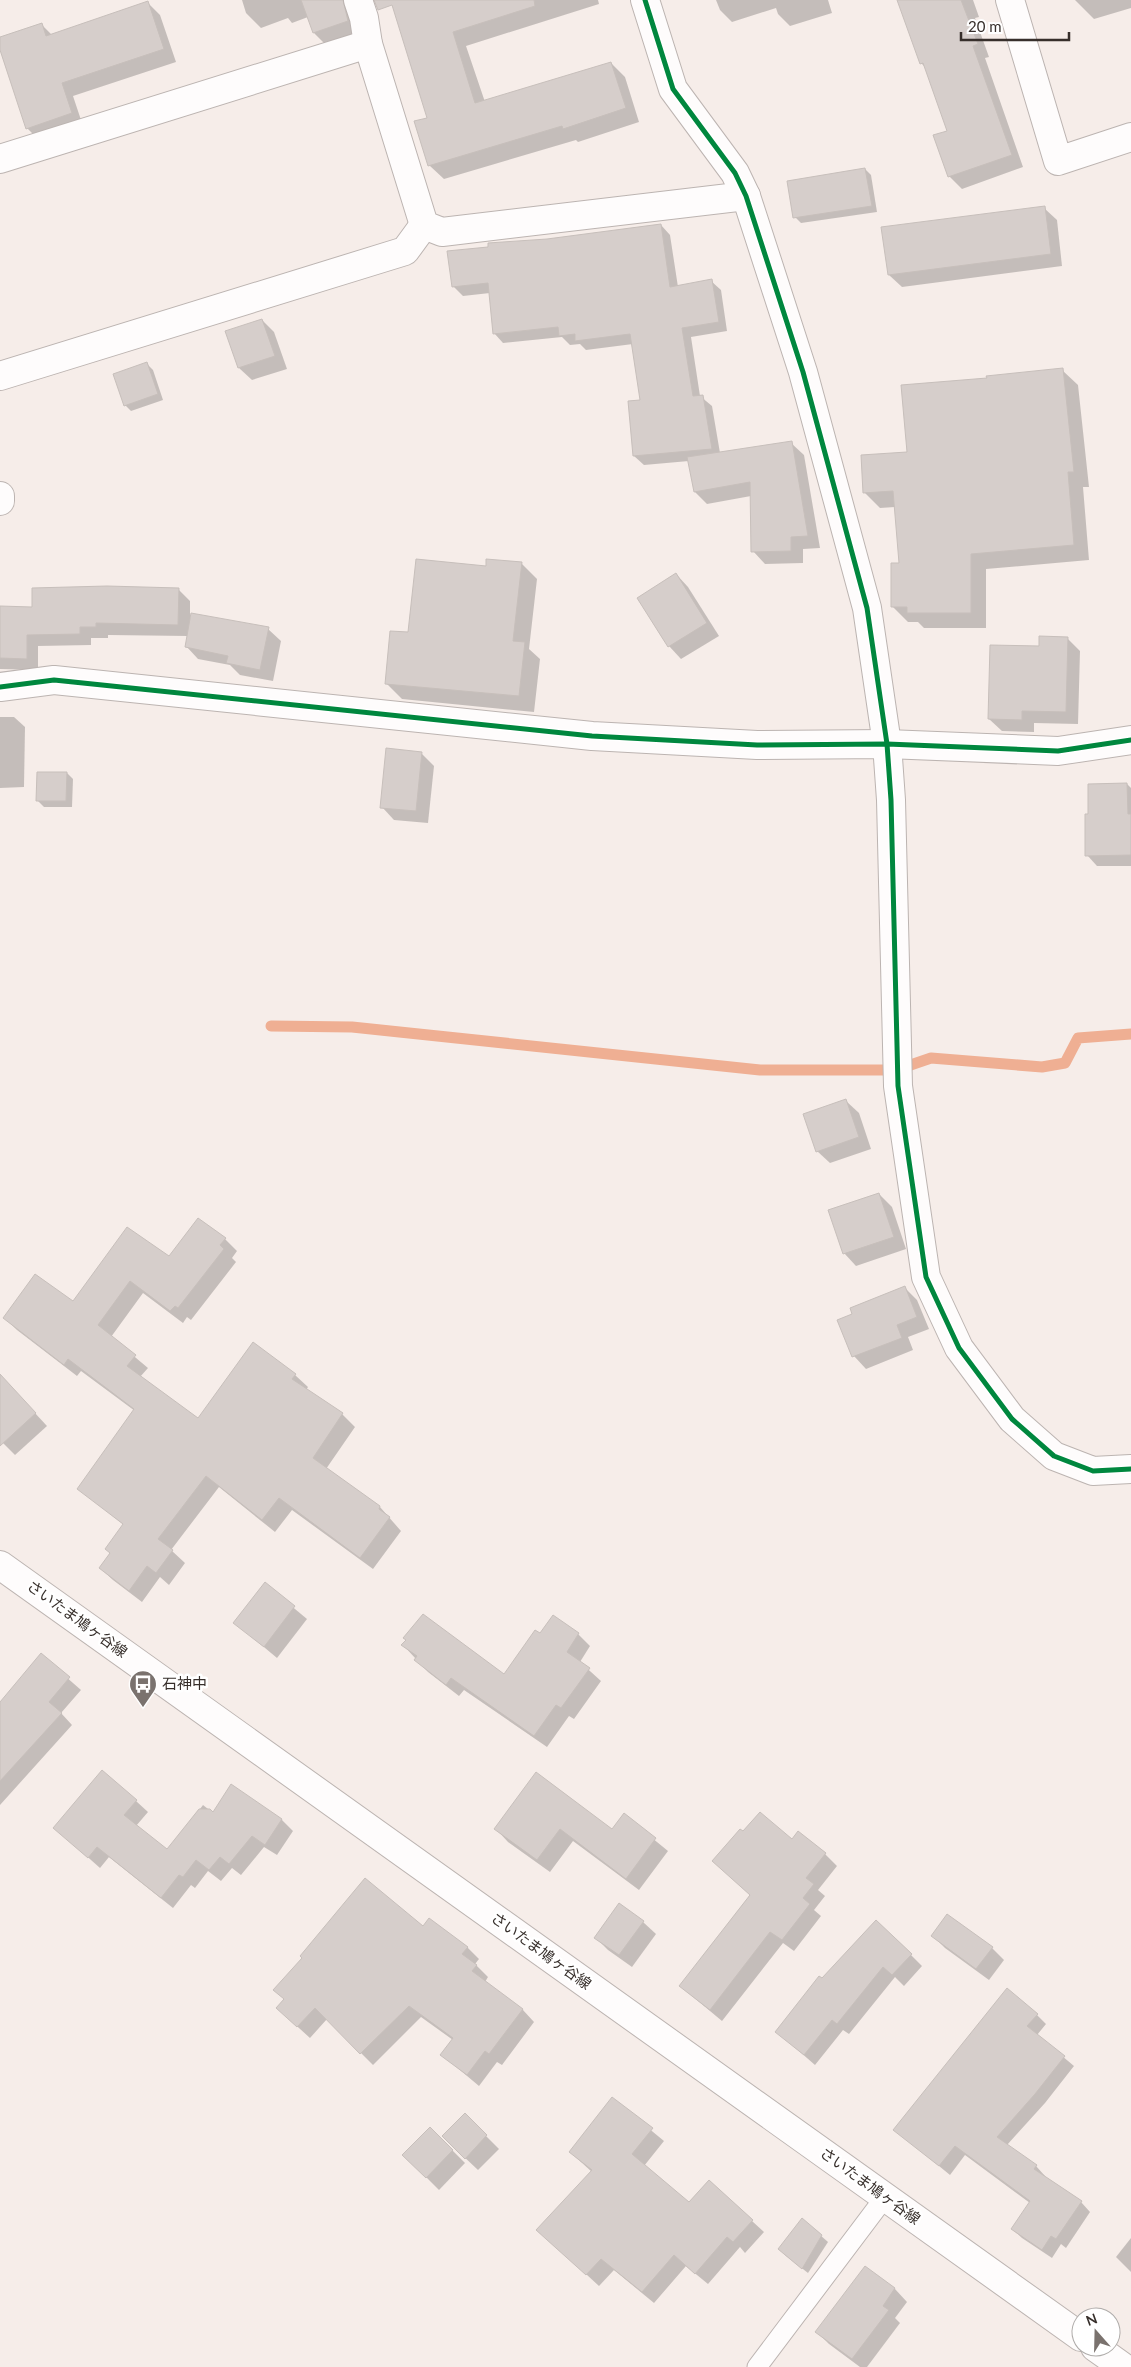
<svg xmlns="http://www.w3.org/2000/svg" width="1131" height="2367" viewBox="0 0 1131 2367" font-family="Lato,'Noto Sans JP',sans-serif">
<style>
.shadow{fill:#0003}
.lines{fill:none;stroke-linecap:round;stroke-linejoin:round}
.stream{stroke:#efaf93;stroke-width:11}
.building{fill:#d6cecb;stroke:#c7bfbb}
.service-casing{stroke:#bcb4b1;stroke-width:21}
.minor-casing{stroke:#bcb4b1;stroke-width:30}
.secondary-casing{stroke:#bcb4b1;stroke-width:30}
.service{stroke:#fefcfc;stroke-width:19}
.minor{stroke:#fefcfc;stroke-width:28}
.secondary{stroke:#fefcfc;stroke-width:28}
.cycleway-casing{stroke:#fff;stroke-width:8}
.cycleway{stroke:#00873e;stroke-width:5}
.labels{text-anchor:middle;stroke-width:5;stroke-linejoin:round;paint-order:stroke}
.street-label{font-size:15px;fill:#372f2b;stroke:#fff}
.poi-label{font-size:15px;fill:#372f2b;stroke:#fff;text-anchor:start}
</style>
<rect width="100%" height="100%" fill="#f6ede9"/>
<!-- shadow -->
<g class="shadow">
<path d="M242,0h103l13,37 -29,11 -15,-15 -6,-16 -16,6 -4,-5 -27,10 -15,-15z"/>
<path d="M448,0h150l1,4 -133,42 19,56 126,-39 14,14 14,45 -61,20 -2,-2 -132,39 -14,-13 -2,-48z"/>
<path d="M716,0h112l4,13 -42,13 -12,-12 -2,-6 -44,14 -12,-12z"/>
<path d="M899,0h74l6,17 -4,1 14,39 -4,1 38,109 -61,22 -13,-13v-45l-22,-62 -6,-6z"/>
<path d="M1075,0h56v8l-37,11z"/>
<path d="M148,3l12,12 16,47 -103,34 10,30 -44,14 -12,-12 -27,-82v-8l41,-14 11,11z"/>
<path d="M865,169l6,6 6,37 -76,11 -6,-6z"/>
<path d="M1044,208l13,12 5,46 -160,21 -13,-12 -6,-47z"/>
<path d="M661,225l9,10 8,52 33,-6 10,9 6,41 -36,6 9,59 12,10 8,47 71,-10 13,12 16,93 -17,1v14l-38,1 -12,-13 -2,-55 -44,8 -12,-12 -6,-31 -45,4 -10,-9 8,-55 -9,-57 -47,6 -6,-6 -10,1 -8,-8 -59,6 -9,-10 -4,-40 -27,3 -10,-10 94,-46z"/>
<path d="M262,320l12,12 13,37 -35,11 -13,-12 -12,-36z"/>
<path d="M147,364l6,6 10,30 -32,11 -6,-6z"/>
<path d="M1062,370l16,15 11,102h-6l6,73 -103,9v59h-62l-6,-6h-10l-15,-15 7,-43 -5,-57 -15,1 -16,-16 124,-113z"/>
<path d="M521,563l16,16 -8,70 11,10 -6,53 -132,-13 -16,-16 24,-49 77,-66z"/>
<path d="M676,574l12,13 31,49 -38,23 -12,-13 -31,-48z"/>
<path d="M178,589l12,12v18l78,10 13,12 -8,40 -33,-6 -10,-10 -32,-6 -12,-13 2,-10 -80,-1v3h-17v7l-53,1v24l-38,-1v-62l33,1z"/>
<path d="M1067,638l13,13 -2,73 -44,-1v9l-32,-1 -13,-12 51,-72z"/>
<path d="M0,717h14l11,10 -1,60 -24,1z"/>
<path d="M388,750l34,4 12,12 -6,57 -34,-3 -12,-13z"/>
<path d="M67,773l6,6 -1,28h-28l-6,-6z"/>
<path d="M1127,784l4,4v78h-34l-10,-11z"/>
<path d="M846,1101l13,12 12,36 -41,14 -13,-12z"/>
<path d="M879,1194l13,13 14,42 -50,17 -12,-13z"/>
<path d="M225,1239l12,12 -5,7 4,4 -45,58 -4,-3 -4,6 -40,-30 -32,44 37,31 -8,9 58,43 97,-45 13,12 -2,3 36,24 13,13 -29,42 54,38 21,24 -28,38 -81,-59 -17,22 -56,-45 -48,63 14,13 -16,22 -9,-8 -18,25 -29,-22 -13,-12 11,-15 13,-28 -45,-37 56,-77 -54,-40 -4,5 -60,-46 -12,-12 69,-15 96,-45z"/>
<path d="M905,1288l12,12 12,29 -21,8 5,13 -47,19 -12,-13v-41z"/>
<path d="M0,1393l21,5 26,28 -32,29 -15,-15z"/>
<path d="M265,1584l42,35 -30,39 -43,-36z"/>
<path d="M553,1617l25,17 12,12 -10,16 21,19 -27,38 -5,-3 -22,31 -83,-57 -5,6 -31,-24 -25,-27 101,31 37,-41z"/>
<path d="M41,1655l40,35 -20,23 11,12 -72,80v-101z"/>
<path d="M536,1774l76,56 12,-15 44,36 -29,39 -66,-49 -23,31 -42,-30 -12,-13z"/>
<path d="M232,1786l50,34 11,11 -16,24 -13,-8 -23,28 -9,-7 -11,13 -13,-10 -13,17 -4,-3 -18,23 -64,-51 -9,11 -45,-40 81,-27 12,11 -12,14 32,25 35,-46 10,8z"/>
<path d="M792,1841l33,13 12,12 -19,24 7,6 -11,14 7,6 -27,35 -11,-8 -61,78 -42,-35z"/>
<path d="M643,1922l13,12 -24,33 -24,-17 -12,-12z"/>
<path d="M423,1928l44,19 12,12 -4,5 13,13 -3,5 38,28 11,12 -32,43 -5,-3 -18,24 -37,-31 11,-15 -32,-23 -48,48 -46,-46 -17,19 -21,-19z"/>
<path d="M933,1936l59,12 12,12 -15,20 -44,-32z"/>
<path d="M911,1955l11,11 -18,20 -9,-9 -46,57 -6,-4 -28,35 -39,-34 46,-51z"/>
<path d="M1037,2015l9,9 -9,11 37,31 -29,37 -38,42 29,21 9,10 -1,1 37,25 9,10 -24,36 -5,-4 -9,14 -30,-20 -10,-9 18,-26 -65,-48 -15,20 -55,-45z"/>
<path d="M613,2099l51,42 -20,25 45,38 63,17 12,11 -19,21 -5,-6 -32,37 -22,-18 -32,37 -40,-33 -15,16 -61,-56 54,-58 -22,-20z"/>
<path d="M465,2115l34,34 -21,21 -35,-33z"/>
<path d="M430,2128l35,35 -26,27 -35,-35z"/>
<path d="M803,2220l25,22 -20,31 -23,-18z"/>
<path d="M1131,2238v34l-15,-15z"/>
<path d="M865,2267l30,22 12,13 -12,16 5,5 -33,44h-7l-31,-23 -12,-12z"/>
</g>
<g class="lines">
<!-- stream -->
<path class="stream" d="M271,1026l81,1 408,43h136l35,-12 111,9 23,-4 13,-25 53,-4"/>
</g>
<!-- building -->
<g class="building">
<path d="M301,0h42l5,21 -35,12z"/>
<path d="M374,0h160l1,6 -82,26 22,71 136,-41 15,46 -63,21 -1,-3 -134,40 -14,-45 13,-3 -35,-113 -14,5z"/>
<path d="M897,0h64l17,44 -5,2 39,109 -64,22 -15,-42 14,-4 -24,-68 -3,1z"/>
<path d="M148,1l16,48 -102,34 10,30 -46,16 -26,-79v-13l42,-14 4,13z"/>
<path d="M865,168l7,38 -79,12 -6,-37z"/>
<path d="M1045,206l6,48 -163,21 -7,-48z"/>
<path d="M661,224l9,63 42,-8 7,43 -37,6 11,68 10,-1 9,54 -79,7 -5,-55 12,-1 -10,-66 -55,7v-7l-16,2 -1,-9 -65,7 -5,-51 -36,4 -5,-36 41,-4v-4l59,-4z"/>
<path d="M262,319l13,37 -37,12 -13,-37z"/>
<path d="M147,362l11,32 -34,12 -11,-32z"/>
<path d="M1063,368l11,104h-6l6,73 -103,9v59h-64v-6h-16v-44h8l-6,-72 -30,2 -2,-38 46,-3 -6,-67 86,-7 -1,-2z"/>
<path d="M792,441l16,95 -17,1v14l-40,1 -1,-70 -56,10 -7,-35z"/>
<path d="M416,559l70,7v-7l36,3 -9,79 12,1 -6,54 -134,-12 5,-53 18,1z"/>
<path d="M676,573l31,50 -39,24 -31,-49z"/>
<path d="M107,586l72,2 -1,37 -82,-2v4h-16v7l-53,1v24l-27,-1v-52l32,1v-19z"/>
<path d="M191,613l78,14 -9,43 -34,-7 2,-7 -43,-9z"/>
<path d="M1039,636l29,1 -2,75 -44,-1v9l-34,-1 2,-74 49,1z"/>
<path d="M386,748l36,4 -6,59 -36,-3z"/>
<path d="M37,772h30l-1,29h-30z"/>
<path d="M1127,783l1,31h3v41l-46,1v-42h3v-30z"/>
<path d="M846,1099l13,38 -43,15 -13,-38z"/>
<path d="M879,1193l15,44 -51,17 -15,-44z"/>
<path d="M198,1218l28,20 -6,7 4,4 -46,59 -3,-2 -5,5 -40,-30 -32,44 38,30 -9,11 71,52 55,-76 43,32 -4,5 51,34 -30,45 67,48 -1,3 11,8 -30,41 -81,-60 -17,22 -56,-44 -48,63 15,11 -17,23 -9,-7 -18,25 -30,-23 11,-15 -5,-4 18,-25 -46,-35 57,-80 -66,-50 -4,6 -61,-47 32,-44 38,27 54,-74 42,29z"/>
<path d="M905,1286l12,31 -20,8 5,13 -50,19 -15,-37 15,-6 -2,-6z"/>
<path d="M0,1374l36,39 -36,33z"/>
<path d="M265,1582l30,24 -31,41 -31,-24z"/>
<path d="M423,1614l81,60 31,-44 5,3 13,-18 26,18 -12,19 23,16 -29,40 -5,-3 -22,31 -83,-58 -5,7 -32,-25 3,-4 -16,-11 5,-5 -3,-2z"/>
<path d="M41,1653l29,24 -21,25 13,11 -62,68v-79z"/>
<path d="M102,1770l35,30 -13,15 43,34 32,-40h11l3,3 18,-28 51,35 -17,26 -13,-9 -23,28 -9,-7 -11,13 -13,-10 -13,17 -4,-2 -18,23 -64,-51 -9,11 -35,-30z"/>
<path d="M536,1772l76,57 12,-16 32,25 -30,41 -66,-50 -23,31 -43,-31z"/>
<path d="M760,1812l32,27 6,-8 28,22 -20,25 8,6 -11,14 7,6 -28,36 -12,-8 -60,78 -31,-24 71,-91 -38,-34 28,-32 3,2z"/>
<path d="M365,1878l58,48 6,-8 39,29 -6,7 15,11 -5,6 51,38 -34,45 -4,-3 -18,24 -27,-20 13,-17 -44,-32 -49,48 -45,-46 -18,19 -21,-19 8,-9 -11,-9 29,-32 -2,-2z"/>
<path d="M619,1903l25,18 -25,34 -25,-17z"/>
<path d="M947,1914l46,33 -17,22 -45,-33z"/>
<path d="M876,1920l36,34 -20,21 -9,-8 -46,57 -5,-4 -28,35 -29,-23 44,-56 3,2z"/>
<path d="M1007,1988l31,26 -11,12 38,30 -30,38 -38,43 40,28 -3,4 48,32 -26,38 -5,-3 -9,14 -31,-21 19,-28 -75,-55 -16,20 -46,-36z"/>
<path d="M612,2097l41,31 -21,26 57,48 20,-22 44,40 -20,22 -6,-5 -32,37 -21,-19 -32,37 -41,-33 -15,16 -50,-45 56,-60 -23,-18z"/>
<path d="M465,2113l22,22 -22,24 -23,-23z"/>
<path d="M430,2127l23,23 -27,28 -24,-23z"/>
<path d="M802,2218l20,17 -20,34 -24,-20z"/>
<path d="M865,2266l30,22 -12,18 6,4 -37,49 -37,-27z"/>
</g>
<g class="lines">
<!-- service casing -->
<g class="service-casing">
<path id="service" d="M757,2367l128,-170"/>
</g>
<!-- minor casing -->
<g class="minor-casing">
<g id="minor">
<path d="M358,0l6,18 4,26 56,181 18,7 304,-36"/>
<path d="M645,0l28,89 62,84 11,23 57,176 64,236 20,136 4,56 7,286 28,191 33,71 53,71 42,37 39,15 38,-2"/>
<path d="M1010,0l48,161 73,-24"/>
<path d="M0,159l368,-115"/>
<path d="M0,376l405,-125 19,-26"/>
<path d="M0,496v5"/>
<path d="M0,687l54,-7 538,56 165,9 130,-1 171,7 73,-11"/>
</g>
</g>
<!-- secondary casing -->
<g class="secondary-casing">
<g id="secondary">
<path d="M0,1565l1081,772"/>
<path d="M1095,2347l28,20"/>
</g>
</g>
<!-- service -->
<use href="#service" class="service"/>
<!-- minor -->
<use href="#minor" class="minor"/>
<!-- secondary -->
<use href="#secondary" class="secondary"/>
<!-- cycleway casing -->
<g class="cycleway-casing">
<g id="cycleway">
<path d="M645,0l28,89 62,84 11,23 57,176 64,236 20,136 4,56 7,286 28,191 33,71 53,71 42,37 39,15 38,-2"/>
<path d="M0,687l54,-7 538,56 165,9 130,-1 171,7 73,-11"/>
</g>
</g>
<!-- cycleway -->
<use href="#cycleway" class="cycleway"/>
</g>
<!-- icons -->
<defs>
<g id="bus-pin" transform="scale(1.4375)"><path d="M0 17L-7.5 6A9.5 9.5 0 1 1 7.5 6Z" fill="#7a726e" stroke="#fff"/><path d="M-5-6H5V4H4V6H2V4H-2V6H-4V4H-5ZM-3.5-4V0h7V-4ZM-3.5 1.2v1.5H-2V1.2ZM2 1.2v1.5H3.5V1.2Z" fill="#fff"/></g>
</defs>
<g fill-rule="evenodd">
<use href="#bus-pin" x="143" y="1684"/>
</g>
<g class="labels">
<!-- street labels -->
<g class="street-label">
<text transform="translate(77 1619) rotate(36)" y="5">さいたま鳩ヶ谷線</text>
<text transform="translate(541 1951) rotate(36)" y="5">さいたま鳩ヶ谷線</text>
<text transform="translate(870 2186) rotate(36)" y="5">さいたま鳩ヶ谷線</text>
</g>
<!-- poi labels -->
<g class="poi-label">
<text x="162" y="1689">石神中</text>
</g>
</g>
<!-- north arrow -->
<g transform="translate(1096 2332) rotate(340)"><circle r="24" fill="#ffffff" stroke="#afacaa"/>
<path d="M0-4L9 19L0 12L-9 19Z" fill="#7a726e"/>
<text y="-8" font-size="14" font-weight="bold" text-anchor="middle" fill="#372f2b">N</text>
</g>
<!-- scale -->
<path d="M961 32v8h108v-8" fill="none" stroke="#372f2b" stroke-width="2.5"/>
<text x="968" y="32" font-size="15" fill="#372f2b" stroke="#ffffff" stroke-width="4" paint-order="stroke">20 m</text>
</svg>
